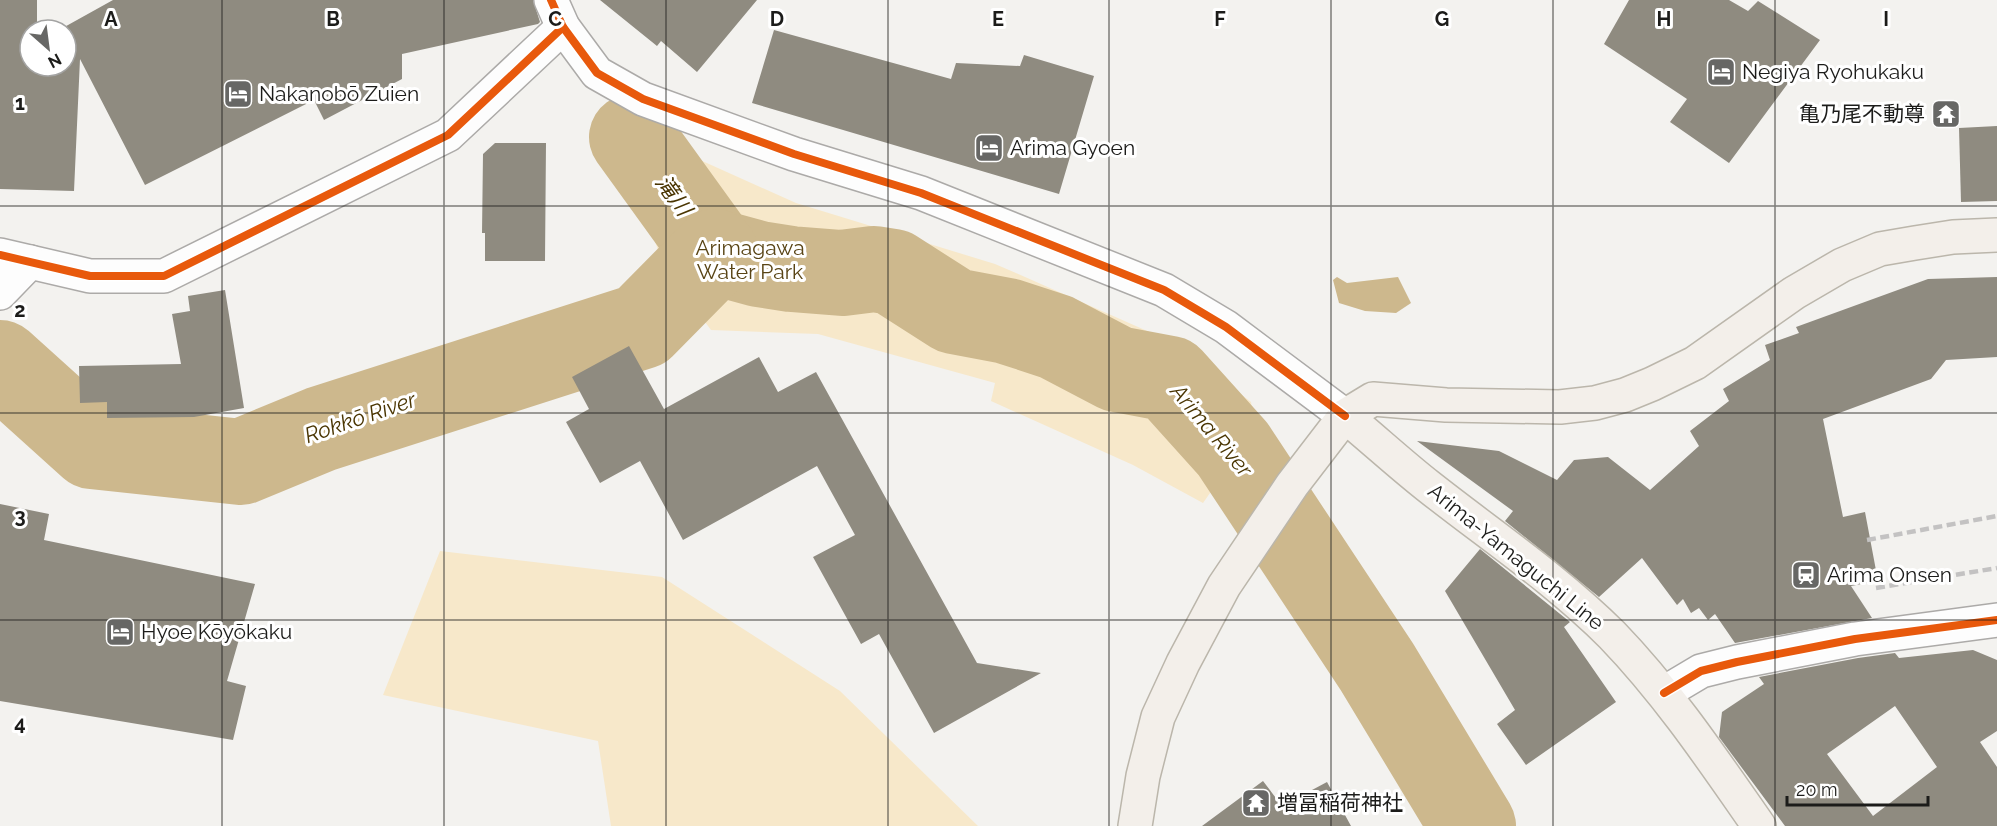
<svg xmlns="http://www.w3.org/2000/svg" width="1997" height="826" viewBox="0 0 1997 826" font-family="Raleway,'Noto Sans JP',sans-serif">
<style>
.green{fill:#f7e8ca}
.water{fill:#cdb88d}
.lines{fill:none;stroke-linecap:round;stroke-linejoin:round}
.river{stroke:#cdb88d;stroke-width:86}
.building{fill:#8f8b80;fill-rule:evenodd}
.minor-casing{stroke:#acaaa8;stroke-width:36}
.major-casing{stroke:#bbb6ab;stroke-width:36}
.minor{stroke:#fdfdfd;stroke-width:33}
.major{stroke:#f3efea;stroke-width:33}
.rail{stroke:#c3c2c2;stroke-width:4.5;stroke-dasharray:9 4.5;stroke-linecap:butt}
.cycleway-casing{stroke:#fff;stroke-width:11}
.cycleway{stroke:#e8590c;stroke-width:8}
.grid{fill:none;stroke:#1c1c1a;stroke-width:1.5;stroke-opacity:0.55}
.labels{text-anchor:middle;stroke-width:6;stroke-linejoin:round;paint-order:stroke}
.poi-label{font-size:21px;fill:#1c1c1a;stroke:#fff;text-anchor:start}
.park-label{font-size:21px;fill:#594415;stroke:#fff}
.street-label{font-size:21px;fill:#1c1c1a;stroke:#fff}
.water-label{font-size:22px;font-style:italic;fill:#4a3502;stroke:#fff}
.grid-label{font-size:20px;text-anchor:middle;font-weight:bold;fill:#1c1c1a;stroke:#fff;stroke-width:6;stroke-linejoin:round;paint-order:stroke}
</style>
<rect width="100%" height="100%" fill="#f3f2ef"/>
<!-- green -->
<g class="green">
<path d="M669,146l127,57 199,61 21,9 156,69 79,60 4,27 -52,74 -70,-38 -142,-64 4,-18 -177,-49 -107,-4 -47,-63 -36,-102z"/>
<path d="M440,551l222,26 178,114 138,135h-367l-13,-85 -215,-46z"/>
</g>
<!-- water -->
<path class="water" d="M1337,277l10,6 51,-6 13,26 -15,10 -31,-2 -26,-8 -6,-23z"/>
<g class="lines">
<!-- river -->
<g class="river">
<path d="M632,137l83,115"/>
<path d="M715,252l44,12 32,5 51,4 32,-4 19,3 61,39 53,10 49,16 61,32 53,10 63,70 144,218 96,159"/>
<path d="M0,363l92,83 149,16 80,-33 321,-103 73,-74"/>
</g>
</g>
<!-- building -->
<g class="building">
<path d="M0,0h37v30h-7v36h36v-36h-7l54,-30h420l7,22 -2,2 -136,30v25l-78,41 -10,-20 -169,85 -65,-126 -6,132 -74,-2z"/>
<path d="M600,0h157l-60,72 -36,-31 -4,5z"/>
<path d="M1629,0h100l19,11 10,-10 62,39 -91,123 -59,-41 17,-23 -83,-55z"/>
<path d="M774,30l177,49 5,-16 64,3 4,-11 70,21 -35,118 -307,-91z"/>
<path d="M1997,126v75l-36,1 -2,-74z"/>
<path d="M495,143h51l-1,118h-60v-28h-3l1,-79z"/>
<path d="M1997,277v80l-51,3 -15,19 -108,40 20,98 22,-5 13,69 -27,5 21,32 -137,25 -20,-29 -7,6 -9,-12 -8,5 -8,-14 -6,6 -35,-47 -43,39 -94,-76 8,-10 -96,-70 82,10 58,29 17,-20 34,-3 42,33 49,-44 -9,-15 39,-30 -6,-12 47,-29 -5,-15 34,-12 -3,-6 132,-48z"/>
<path d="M225,290l19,118 -50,9 -87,1v-16l-27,1 -1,-37 102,-2 -9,-50 18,-3 -2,-15z"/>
<path d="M629,346l35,63 95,-52 19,35 38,-20 161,291 64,10 -107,60 -55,-99 -18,10 -48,-87 42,-22 -38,-69 -134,74 -43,-79 -40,22 -34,-61 23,-13 -17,-32z"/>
<path d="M0,504l49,10 -5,26 211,44 -28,97 19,5 -13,54 -233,-39z"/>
<path d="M1480,549l90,73 -6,5 52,75 -90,63 -29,-41 18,-14 -70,-119z"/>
<path d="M1973,650l24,10v71l-17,11 17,25v59h-212l-66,-89 3,-25 42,-28 -5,-7 99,-19 37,-5 4,5zM1895,706l42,61 -64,49 -46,-62z"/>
<path d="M1263,781l19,25 45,-24 24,44h-149z"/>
</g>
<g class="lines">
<!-- minor casing -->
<g class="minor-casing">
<g id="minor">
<path d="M551,0l12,27 34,46 46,26 151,55 127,39 243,97 62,37 119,89"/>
<path d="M0,255l90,21h74l284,-141 115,-108"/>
<path d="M0,293l30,-31"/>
<path d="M1664,693l37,-22 36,-9 118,-23 142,-19"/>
</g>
</g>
<!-- major casing -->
<g class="major-casing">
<g id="major">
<path d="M1345,416c28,23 55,48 83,70 62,49 128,93 184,149 56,58 101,125 147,191"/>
<path d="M1135,826l8,-50 15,-59 25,-54 41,-77 68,-101 53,-69 28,-17 73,6 114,2 35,-4 30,-8 27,-11 43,-21 99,-70 48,-28 38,-16 35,-6 38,-6 44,-2"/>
</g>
</g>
<!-- minor -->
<use href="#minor" class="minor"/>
<!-- major -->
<use href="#major" class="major"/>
<!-- rail -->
<g class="rail">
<path d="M1867,540l130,-24"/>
<path d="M1876,588l121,-20"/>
</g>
<!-- cycleway casing -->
<g class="cycleway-casing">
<g id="cycleway">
<path d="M551,0l12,27 34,46 46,26 151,55 127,39 243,97 62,37 119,89"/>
<path d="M0,255l90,21h74l284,-141 115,-108"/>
<path d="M1664,693l37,-22 36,-9 118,-23 142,-19"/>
</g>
</g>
<!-- cycleway -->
<use href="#cycleway" class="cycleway"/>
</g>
<!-- grid -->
<path class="grid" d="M222,0v826M444,0v826M666,0v826M888,0v826M1109,0v826M1331,0v826M1553,0v826M1775,0v826M0,206h1997M0,413h1997M0,620h1997"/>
<!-- icons -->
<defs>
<g id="hotel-square" transform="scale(1.5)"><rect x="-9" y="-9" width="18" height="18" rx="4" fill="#676765" stroke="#fff"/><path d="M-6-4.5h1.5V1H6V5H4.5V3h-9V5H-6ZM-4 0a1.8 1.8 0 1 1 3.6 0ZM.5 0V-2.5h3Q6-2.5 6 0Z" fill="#fff"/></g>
<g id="temple-square" transform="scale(1.5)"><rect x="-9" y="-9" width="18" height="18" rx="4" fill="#676765" stroke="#fff"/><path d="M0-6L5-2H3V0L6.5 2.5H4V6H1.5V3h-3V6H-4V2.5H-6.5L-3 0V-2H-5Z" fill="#fff"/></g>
<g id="station-square" transform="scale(1.5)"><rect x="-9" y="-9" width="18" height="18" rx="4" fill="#676765" stroke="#fff"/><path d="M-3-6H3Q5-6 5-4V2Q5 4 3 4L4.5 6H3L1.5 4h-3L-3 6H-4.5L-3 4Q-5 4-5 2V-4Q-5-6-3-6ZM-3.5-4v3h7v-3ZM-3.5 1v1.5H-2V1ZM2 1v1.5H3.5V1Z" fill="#fff"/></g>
</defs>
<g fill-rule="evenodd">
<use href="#hotel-square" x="1721" y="72"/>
<use href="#hotel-square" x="238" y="94"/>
<use href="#temple-square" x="1946" y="114"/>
<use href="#hotel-square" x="989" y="148"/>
<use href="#station-square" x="1806" y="575"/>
<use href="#hotel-square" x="120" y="632"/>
<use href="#temple-square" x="1256" y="803"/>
</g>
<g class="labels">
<!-- poi labels -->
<g class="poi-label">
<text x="1742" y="79">Negiya Ryohukaku</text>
<text x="259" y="101">Nakanobō Zuien</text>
<text x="1925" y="121" text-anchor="end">亀乃尾不動尊</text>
<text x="1010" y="155">Arima Gyoen</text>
<text x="1827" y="582">Arima Onsen</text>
<text x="141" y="639">Hyoe Kōyōkaku</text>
<text x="1277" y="810">増冨稲荷神社</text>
</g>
<!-- park labels -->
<g class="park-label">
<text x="750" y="255">Arimagawa<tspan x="750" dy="24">Water Park</tspan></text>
</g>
<!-- street labels -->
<g class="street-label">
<text transform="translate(1516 557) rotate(39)" y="7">Arima-Yamaguchi Line</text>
</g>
<!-- water labels -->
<g class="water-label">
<text transform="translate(674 195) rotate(54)" y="8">滝川</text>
<text transform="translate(360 417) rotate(-19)" y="8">Rokkō River</text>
<text transform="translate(1212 430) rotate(50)" y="8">Arima River</text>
</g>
</g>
<g class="grid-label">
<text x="111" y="26">A</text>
<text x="333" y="26">B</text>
<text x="555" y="26">C</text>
<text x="777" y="26">D</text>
<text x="998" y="26">E</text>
<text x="1220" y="26">F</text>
<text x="1442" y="26">G</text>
<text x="1664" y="26">H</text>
<text x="1886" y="26">I</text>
<text x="20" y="110">1</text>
<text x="20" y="317">2</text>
<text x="20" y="523">3</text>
<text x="20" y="730">4</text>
</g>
<!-- north arrow -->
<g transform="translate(48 48) rotate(152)"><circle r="28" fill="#ffffff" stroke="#a4a4a3" stroke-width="1.5"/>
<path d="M0-4.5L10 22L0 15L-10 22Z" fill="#676765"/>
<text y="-9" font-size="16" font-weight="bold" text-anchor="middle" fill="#1c1c1a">N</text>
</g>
<!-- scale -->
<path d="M1787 796v9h141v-9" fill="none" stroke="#1c1c1a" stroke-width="3"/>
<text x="1796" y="796" font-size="18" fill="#1c1c1a" stroke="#ffffff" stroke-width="4.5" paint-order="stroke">20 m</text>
</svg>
